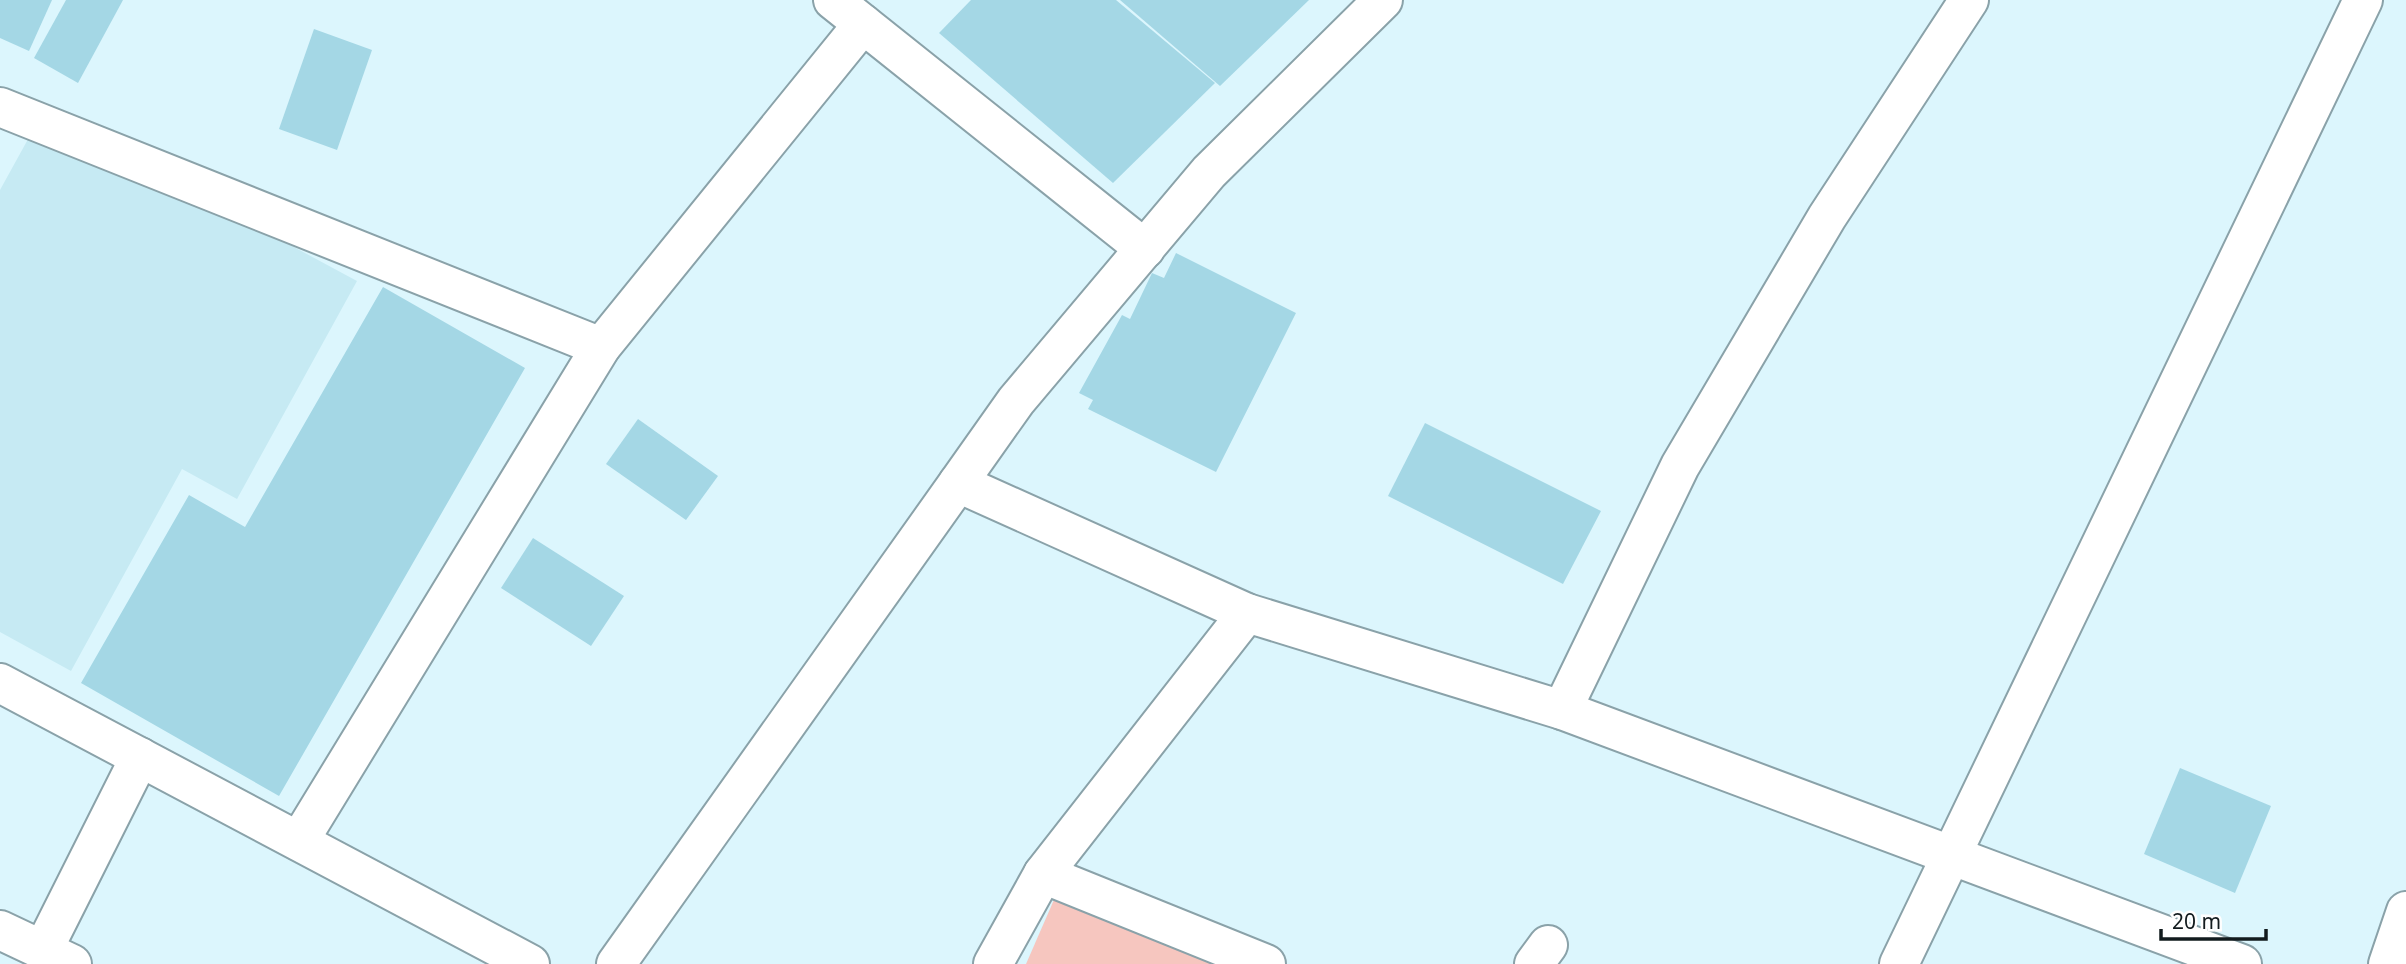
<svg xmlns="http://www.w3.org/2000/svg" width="2406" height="964" viewBox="0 0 2406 964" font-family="'Noto Sans',sans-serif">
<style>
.built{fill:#c6eaf3}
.green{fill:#f6c6bf}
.building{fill:#a4d7e5}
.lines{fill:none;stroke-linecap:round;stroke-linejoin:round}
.street-casing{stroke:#8aa2a9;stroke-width:42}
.secondary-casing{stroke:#8aa2a9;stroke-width:42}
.street{stroke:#fff;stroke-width:38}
.secondary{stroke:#fff;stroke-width:38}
</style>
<rect width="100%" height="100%" fill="#dcf6fd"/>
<!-- built -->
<path class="built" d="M43,112l314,169 -120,218 -55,-30 -111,202 -71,-39v-442z"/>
<!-- green -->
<path class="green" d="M1060,886l180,78h-214z"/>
<!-- building -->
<g class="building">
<path d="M0,0h52l-23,51 -29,-13z"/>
<path d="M66,0h57l-45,83 -44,-25z"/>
<path d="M971,0h145l99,83 -102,100 -174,-150z"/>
<path d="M1120,0h189l-89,86z"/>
<path d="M314,29l58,21 -35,100 -58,-21z"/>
<path d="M1176,253l120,60 -80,159 -128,-63 5,-9 -14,-7 43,-78 8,4 22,-46 12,5z"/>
<path d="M383,287l142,81 -246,428 -198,-113 108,-188 56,32z"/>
<path d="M638,419l80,57 -32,44 -80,-56z"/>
<path d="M1425,423l176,88 -38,73 -175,-88z"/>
<path d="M533,538l91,58 -33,50 -90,-58z"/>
<path d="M2180,768l91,38 -36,87 -91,-39z"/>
</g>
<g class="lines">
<!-- street casing -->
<g class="street-casing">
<g id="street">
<path d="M833,0l312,249"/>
<path d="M0,107l601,240"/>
<path d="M958,483l58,-82 193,-229 174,-172"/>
<path d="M1562,710l118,-244 147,-249 142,-217"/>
<path d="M299,841l302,-494 262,-323"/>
<path d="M1043,874l223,90"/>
<path d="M0,930l72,34"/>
<path d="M43,950l97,-193"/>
<path d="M993,964l50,-90 204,-261"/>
<path d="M1534,964l14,-19"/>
<path d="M1899,964l464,-964"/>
<path d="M2388,964l18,-53"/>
</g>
</g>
<!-- secondary casing -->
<g class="secondary-casing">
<g id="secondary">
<path d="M0,683l530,281"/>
<path d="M616,964l342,-481 289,130 315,97 680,254"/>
</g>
</g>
<!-- street -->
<use href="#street" class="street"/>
<!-- secondary -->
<use href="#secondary" class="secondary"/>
</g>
<!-- scale -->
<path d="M2161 929v10h105v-10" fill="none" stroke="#121b1e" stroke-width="3.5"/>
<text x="2172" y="929" font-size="21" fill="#121b1e" stroke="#fefefe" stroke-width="5" paint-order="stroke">20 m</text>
</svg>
